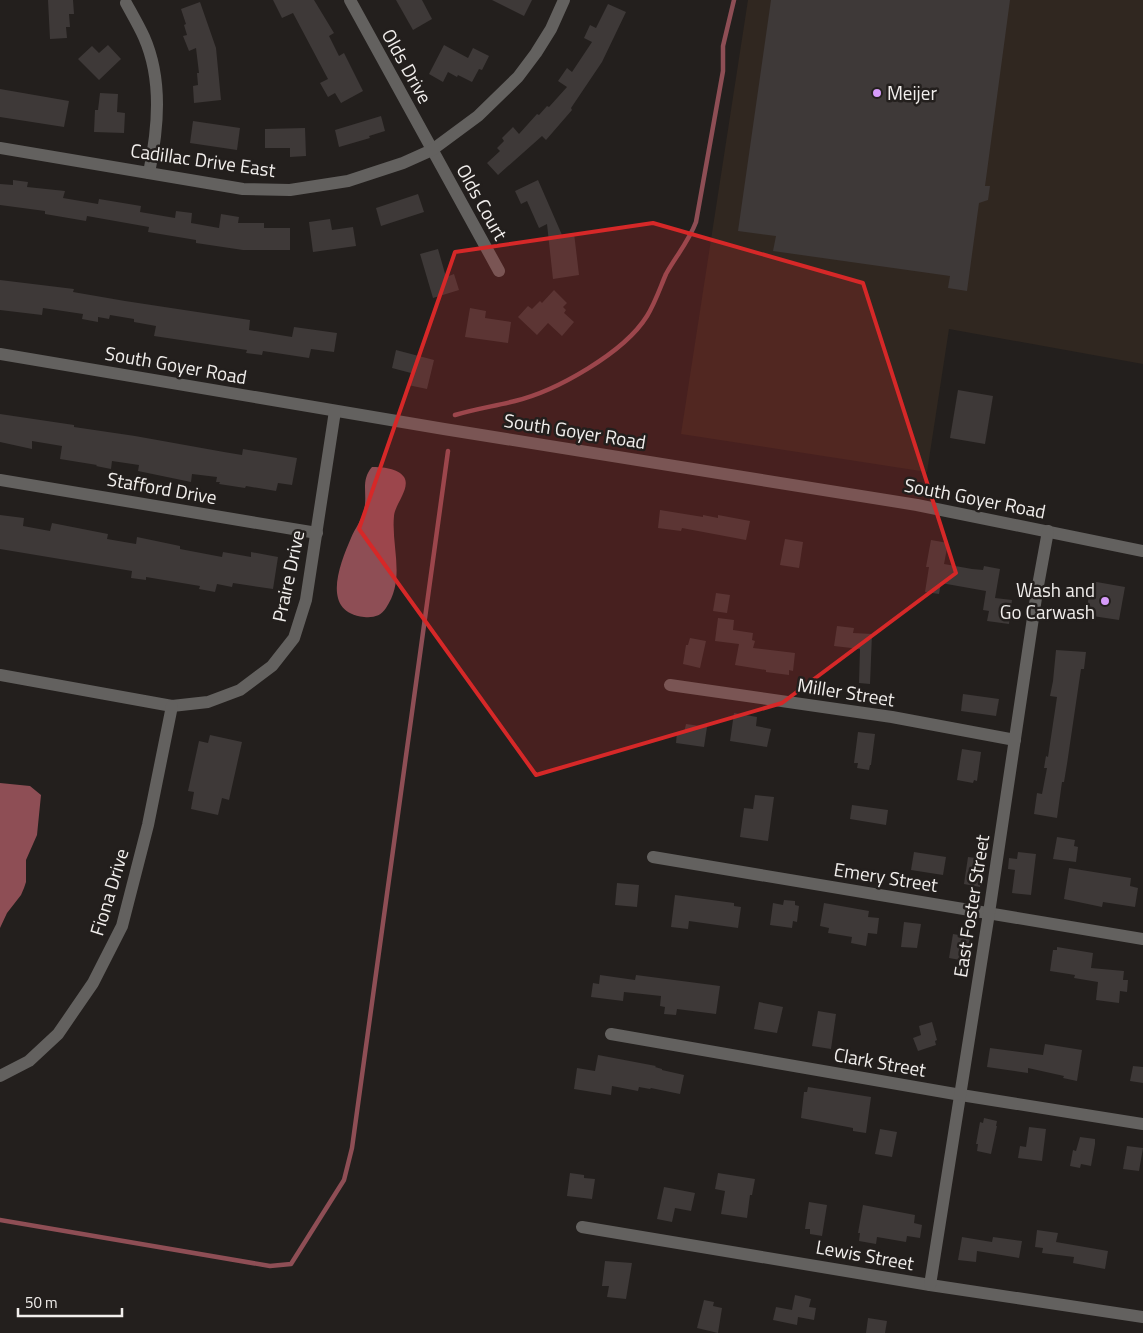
<svg xmlns="http://www.w3.org/2000/svg" width="1143" height="1333" viewBox="0 0 1143 1333" font-family="'Titillium Web',sans-serif">
<style>
.built{fill:#302720}
.water{fill:#8e4e55}
.lines{fill:none;stroke-linecap:round;stroke-linejoin:round}
.stream{stroke:#8e4e55;stroke-width:4.5}
.building{fill:#3e3938}
.minor{stroke:#63615f;stroke-width:12}
.marked{fill:#d62828;fill-opacity:0.2;stroke:#d62828;stroke-width:4;stroke-linejoin:round}
.poi-dot{fill:#d69bfa;stroke:#231f1d;stroke-width:2}
.labels{text-anchor:middle;stroke-width:5;stroke-linejoin:round;paint-order:stroke}
.street-label{font-size:19px;fill:#f1eeec;stroke:#231f1d}
.poi-label{font-size:19px;fill:#f1eeec;stroke:#231f1d;text-anchor:start}
</style>
<rect width="100%" height="100%" fill="#231f1d"/>
<!-- built -->
<path class="built" d="M748,0h395v364l-194,-35 -22,143 -246,-38z"/>
<!-- water -->
<g class="water">
<path d="M372,467c10,0 26,1 32,10 7,11 -9,27 -10,39 -3,31 12,63 -8,92 -5,8 -13,10 -22,9 -44,-5 -24,-53 -13,-79 4,-10 11,-18 13,-28 4,-16 -4,-29 8,-43z"/>
<path d="M0,783l30,3 11,9 -4,40 -11,25v22l-2,6 -3,7 -14,18 -7,15z"/>
</g>
<g class="lines">
<!-- stream -->
<g class="stream">
<path d="M455,415c20,-6 40,-9 60,-14 41,-10 109,-48 132,-85 8,-13 13,-28 19,-42 10,-18 23,-33 30,-52l27,-151v-25l11,-46"/>
<path d="M0,1220l270,46 21,-2 53,-84 8,-32 96,-697"/>
</g>
</g>
<!-- building -->
<g class="building">
<path d="M48,0h25l1,14h-5l1,13h-4l1,11 -17,1z"/>
<path d="M273,0h41l20,33 -5,3 10,20 5,-3 19,38 -22,12 -6,-10 -7,4 -8,-14 8,-4 -35,-66 -11,5z"/>
<path d="M396,0h26l10,19 -19,11z"/>
<path d="M492,0h40l-8,16z"/>
<path d="M771,0h239l-25,186h5l-2,14 -9,3 -12,88 -19,-3 2,-12 -177,-25 3,-15 -38,-5z"/>
<path d="M200,2l16,46 5,52 -27,3 -1,-17 5,-1 -1,-12h2l-3,-25 -7,3 -6,-15 4,-1 -3,-10 2,-1 -5,-15z"/>
<path d="M608,4l18,8 -24,50 -31,46 1,2 -26,30 -4,-4 -44,39 -11,-12 13,-12 -3,-3 7,-7 -2,-3 11,-11 6,7 18,-20 2,1 8,-9 2,1 18,-20 -9,-6 9,-13 5,4 20,-30 -8,-4 6,-13 6,3z"/>
<path d="M108,45l13,14 -22,21 -21,-21 14,-13 7,7z"/>
<path d="M444,45l24,13 5,-10 16,8 -7,14 -3,-1 -7,13 -14,-7 -1,2 -9,-5 -5,10 -14,-8z"/>
<path d="M0,89l69,12 -5,26 -64,-10z"/>
<path d="M100,93l18,1 -1,18 8,1 -1,20 -30,-1 1,-22h3z"/>
<path d="M381,116l4,15 -16,5 1,2 -31,9 -4,-17z"/>
<path d="M193,121l47,7 -3,22 -47,-7z"/>
<path d="M305,128l1,28 -16,1v-9h-25v-19z"/>
<path d="M13,180l15,2 -1,5 38,4 -2,7 35,6 1,-5 42,7 -1,6 35,6 1,-7 16,2 -1,10 28,5 2,-14 18,3 -1,6h26v5h26v22h-47l-47,-7v-3l-48,-8 1,-5 -62,-11 -1,5 -41,-7v-3l-45,-6v-21l13,1z"/>
<path d="M538,180l24,55 12,-2 5,42 -26,4 -6,-55 -8,4 -12,-27 -6,3 -6,-13z"/>
<path d="M418,194l6,18 -43,14 -5,-18z"/>
<path d="M330,219l2,11 21,-3 3,19 -43,6 -4,-30z"/>
<path d="M438,249l8,28 8,-3 5,16 -26,8 -13,-44z"/>
<path d="M0,280l74,9 -1,3 52,9 125,19 -1,10 43,7 2,-10 43,6 -3,19 -23,-3 -2,9 -46,-7 -1,4 -16,-2 1,-3 -93,-14 2,-10 -22,-4v-3l-24,-4 -1,4 -11,-2v5l-16,-3 1,-5 -40,-6 -1,7 -42,-5z"/>
<path d="M554,290l13,13 -4,4 3,3 -2,3 10,9 -12,14 -14,-13 -11,12 -19,-18 10,-11 4,3 8,-8 2,2z"/>
<path d="M470,308l16,3 -1,7 26,4 -3,21 -43,-6z"/>
<path d="M396,350l38,10 -7,29 -19,-4 3,-12 -19,-5z"/>
<path d="M958,390l35,6 -8,48 -35,-6z"/>
<path d="M0,414l74,11v2l61,9 89,16 18,3 1,-6 54,9 -5,27 -14,-2 -2,8 -30,-5 -1,2 -26,-4 1,-2h-4l1,-5 -25,-3 -1,8 -53,-11 1,-6 -27,-4 -1,8 -15,-3 1,-1 -37,-6 2,-13 -30,-5v8l-32,-7z"/>
<path d="M660,510l43,7v-2l15,3v-3l32,6 -4,19 -64,-12 -1,3 -23,-3z"/>
<path d="M0,515l24,3 -1,8 27,5 2,-8 56,11 -1,5 29,5 1,-7 43,9v3l42,8 1,-5 28,5v-5l27,5 -5,32 -40,-6 -1,4 -15,-3 -2,8 -16,-3 1,-3 -54,-9v3l-15,-2 1,-7 -132,-22z"/>
<path d="M785,539l18,3 -4,26 -19,-3z"/>
<path d="M931,540l17,3 -4,21 28,5 11,1 1,-4 16,3 -5,29 17,2 -3,24 -22,-3 2,-10 -6,-1 3,-19 -45,-8 -2,11 -14,-2 4,-25h-3z"/>
<path d="M1091,581l34,6 -6,33 -33,-5z"/>
<path d="M716,593l14,2 -3,18 -14,-2z"/>
<path d="M718,618l16,2 -1,10 20,3 -1,7 3,1 -2,7 42,5 -2,18 -4,-1v5l-23,-3v-2l-31,-5 4,-21 -24,-3z"/>
<path d="M837,626l17,2 -1,5 19,1 -2,50 -11,-1 1,-34 -26,-3z"/>
<path d="M690,638l16,3 -6,27 -17,-4 3,-19h2z"/>
<path d="M1056,650l30,2 -2,17h-3l-14,95 -3,18h-2l-5,36 -23,-4 3,-21 5,1 5,-26h-3l2,-12 2,1 9,-60 -7,-1 3,-15z"/>
<path d="M963,694l36,5 -3,17 -35,-5z"/>
<path d="M734,713l23,4 -1,9 15,3 -4,18 -37,-6z"/>
<path d="M686,724l21,3 -3,20 -28,-4 1,-11 7,1z"/>
<path d="M858,732l17,2 -4,31h-1l-1,5 -12,-2 1,-5h-4z"/>
<path d="M210,735l32,7 -13,58 -7,-2 -4,17 -27,-6 3,-17 -6,-1 11,-50 9,2z"/>
<path d="M962,749l19,3 -4,29 -3,-1 -1,3 -16,-3z"/>
<path d="M755,795l19,2 -6,44 -28,-4 4,-29 9,1z"/>
<path d="M852,805l36,5 -2,15 -36,-6z"/>
<path d="M1057,837l18,3 -1,6 4,1 -2,15 -23,-3z"/>
<path d="M914,852l32,5 -3,18 -32,-5z"/>
<path d="M1018,852l18,2 -5,41 -19,-2 3,-23 -7,-1 1,-11 8,1z"/>
<path d="M968,857l16,2 -4,28 -16,-3z"/>
<path d="M1069,868l62,10 -1,8 8,2 -3,19 -32,-5 -1,5 -38,-8z"/>
<path d="M617,883l22,2 -2,22 -22,-2z"/>
<path d="M675,895l59,8v3l7,1 -3,21 -49,-7 -1,8 -17,-2z"/>
<path d="M784,900l11,1v4l4,1 -2,16 -4,-1 -1,7 -22,-3 3,-22 10,2z"/>
<path d="M824,903l45,8 -1,6 11,1 -2,16 -9,-1 -2,13 -15,-3 1,-6 -24,-4 1,-5 -9,-2z"/>
<path d="M904,922l17,2 -4,24 -16,-1z"/>
<path d="M953,934l17,3 -4,24 -17,-3z"/>
<path d="M1057,947l36,6 -2,15 33,3 -1,9h5l-1,12 -7,-1 -1,12 -23,-3 2,-18 -24,-4 1,-3 -25,-4 3,-21h4z"/>
<path d="M600,975l35,5 1,-5 84,11 -4,28 -39,-5 -1,6 -12,-1 1,-7 -5,-1 1,-10 -37,-4 -1,9 -32,-4 2,-14 6,1z"/>
<path d="M759,1002l24,5 -6,26 -23,-4z"/>
<path d="M818,1011l18,3 -5,35 -19,-3z"/>
<path d="M932,1022l5,18 -2,1 1,4 -18,6 -5,-13 8,-3 -2,-9z"/>
<path d="M1045,1044l37,6 -5,31 -14,-3 1,-2 -36,-8v5l-41,-6 3,-19 53,7z"/>
<path d="M598,1055l58,11 -1,1 7,2v1l22,5 -4,19 -29,-6 -1,1 -11,-2 -1,4 -26,-5 -1,9 -37,-6 3,-21 18,3z"/>
<path d="M1133,1066l10,1v16l-13,-2z"/>
<path d="M808,1087l63,10 -5,36 -13,-2v-3l-52,-10 3,-26h3z"/>
<path d="M984,1118l13,3 -1,5h1l-6,28 -14,-3 1,-7h-2l4,-22 3,1z"/>
<path d="M1029,1127l17,2 -4,32 -24,-3 2,-12 6,1z"/>
<path d="M880,1129l17,3 -5,25 -17,-3z"/>
<path d="M1080,1137l15,2v5l-4,22 -10,-2 -1,4 -10,-2 3,-16 3,1z"/>
<path d="M1127,1146l16,2 -4,23 -16,-2z"/>
<path d="M570,1173l14,2v3l11,1 -3,20 -25,-3z"/>
<path d="M718,1173l37,6 -3,16h-2l-3,23 -26,-4 4,-23 -10,-2z"/>
<path d="M664,1187l31,6 -4,18 -16,-3 -3,14 -15,-3z"/>
<path d="M809,1202l18,3 -5,31 -12,-2v-5h-5z"/>
<path d="M863,1205l52,10 -1,8 8,2 -2,13 -13,-2 -1,6 -29,-5 -1,7 -17,-3 1,-8h-2z"/>
<path d="M1037,1230l21,3 -2,9 52,9 -3,18 -32,-6 1,-6 -32,-4 1,-5 -8,-1z"/>
<path d="M962,1237l30,5 1,-5 29,4 -3,17 -42,-7 -1,11 -18,-2z"/>
<path d="M605,1261l27,2 -6,36 -19,-2 2,-11h-7z"/>
<path d="M795,1295l16,4 -2,8 7,1 -2,12 -16,-3 -1,8 -24,-5 3,-13 16,3z"/>
<path d="M704,1300l10,2 -1,4 9,2 -4,25 -21,-5z"/>
<path d="M868,1318l19,3 -2,12h-19z"/>
</g>
<g class="lines">
<!-- minor -->
<g class="minor">
<path d="M350,0l149,271"/>
<path d="M126,3c6,11 13,23 18,34 19,43 14,92 5,136"/>
<path d="M0,148l243,41 47,1 58,-9 55,-18 29,-13 46,-34 40,-39 18,-24 15,-24 13,-29"/>
<path d="M0,354l444,75 473,76 226,46"/>
<path d="M0,480l317,53"/>
<path d="M0,675l172,31 36,-4 32,-12 32,-24 22,-28 12,-38 29,-189"/>
<path d="M670,685l222,32 123,23"/>
<path d="M653,857l490,82"/>
<path d="M611,1034l350,61 182,29"/>
<path d="M0,1076l29,-15 29,-27 35,-51 29,-57 26,-101 24,-119"/>
<path d="M582,1227l348,58 213,32"/>
<path d="M930,1285l59,-372 48,-322 11,-60"/>
</g>
</g>
<!-- marked area -->
<path class="marked" d="M653,223l210,60 93,290 -174,130 -246,72 -177,-246 96,-277z"/>
<!-- markers -->
<g class="poi-dot">
<circle cx="877" cy="93" r="5"/>
<circle cx="1105" cy="601" r="5"/>
</g>
<g class="labels">
<!-- street labels -->
<g class="street-label">
<text transform="translate(407 66) rotate(61)" y="7">Olds Drive</text>
<text transform="translate(203 160) rotate(8)" y="7">Cadillac Drive East</text>
<text transform="translate(482 202) rotate(61)" y="7">Olds Court</text>
<text transform="translate(176 365) rotate(10)" y="7">South Goyer Road</text>
<text transform="translate(575 431) rotate(9)" y="7">South Goyer Road</text>
<text transform="translate(162 488) rotate(10)" y="7">Stafford Drive</text>
<text transform="translate(975 498) rotate(11)" y="7">South Goyer Road</text>
<text transform="translate(288 576) rotate(-78)" y="7">Praire Drive</text>
<text transform="translate(846 692) rotate(9)" y="7">Miller Street</text>
<text transform="translate(886 877) rotate(9)" y="7">Emery Street</text>
<text transform="translate(109 892) rotate(-73)" y="7">Fiona Drive</text>
<text transform="translate(971 906) rotate(-81)" y="7">East Foster Street</text>
<text transform="translate(880 1062) rotate(10)" y="7">Clark Street</text>
<text transform="translate(865 1255) rotate(10)" y="7">Lewis Street</text>
</g>
<!-- poi labels -->
<g class="poi-label">
<text x="887" y="100">Meijer</text>
<text x="1095" y="597" text-anchor="end">Wash and<tspan x="1095" dy="22">Go Carwash</tspan></text>
</g>
</g>
<!-- scale -->
<path d="M18 1308v8h104v-8" fill="none" stroke="#f1eeec" stroke-width="2.5"/>
<text x="25" y="1308" font-size="15" fill="#f1eeec" stroke="#231f1d" stroke-width="4" paint-order="stroke">50 m</text>
</svg>
